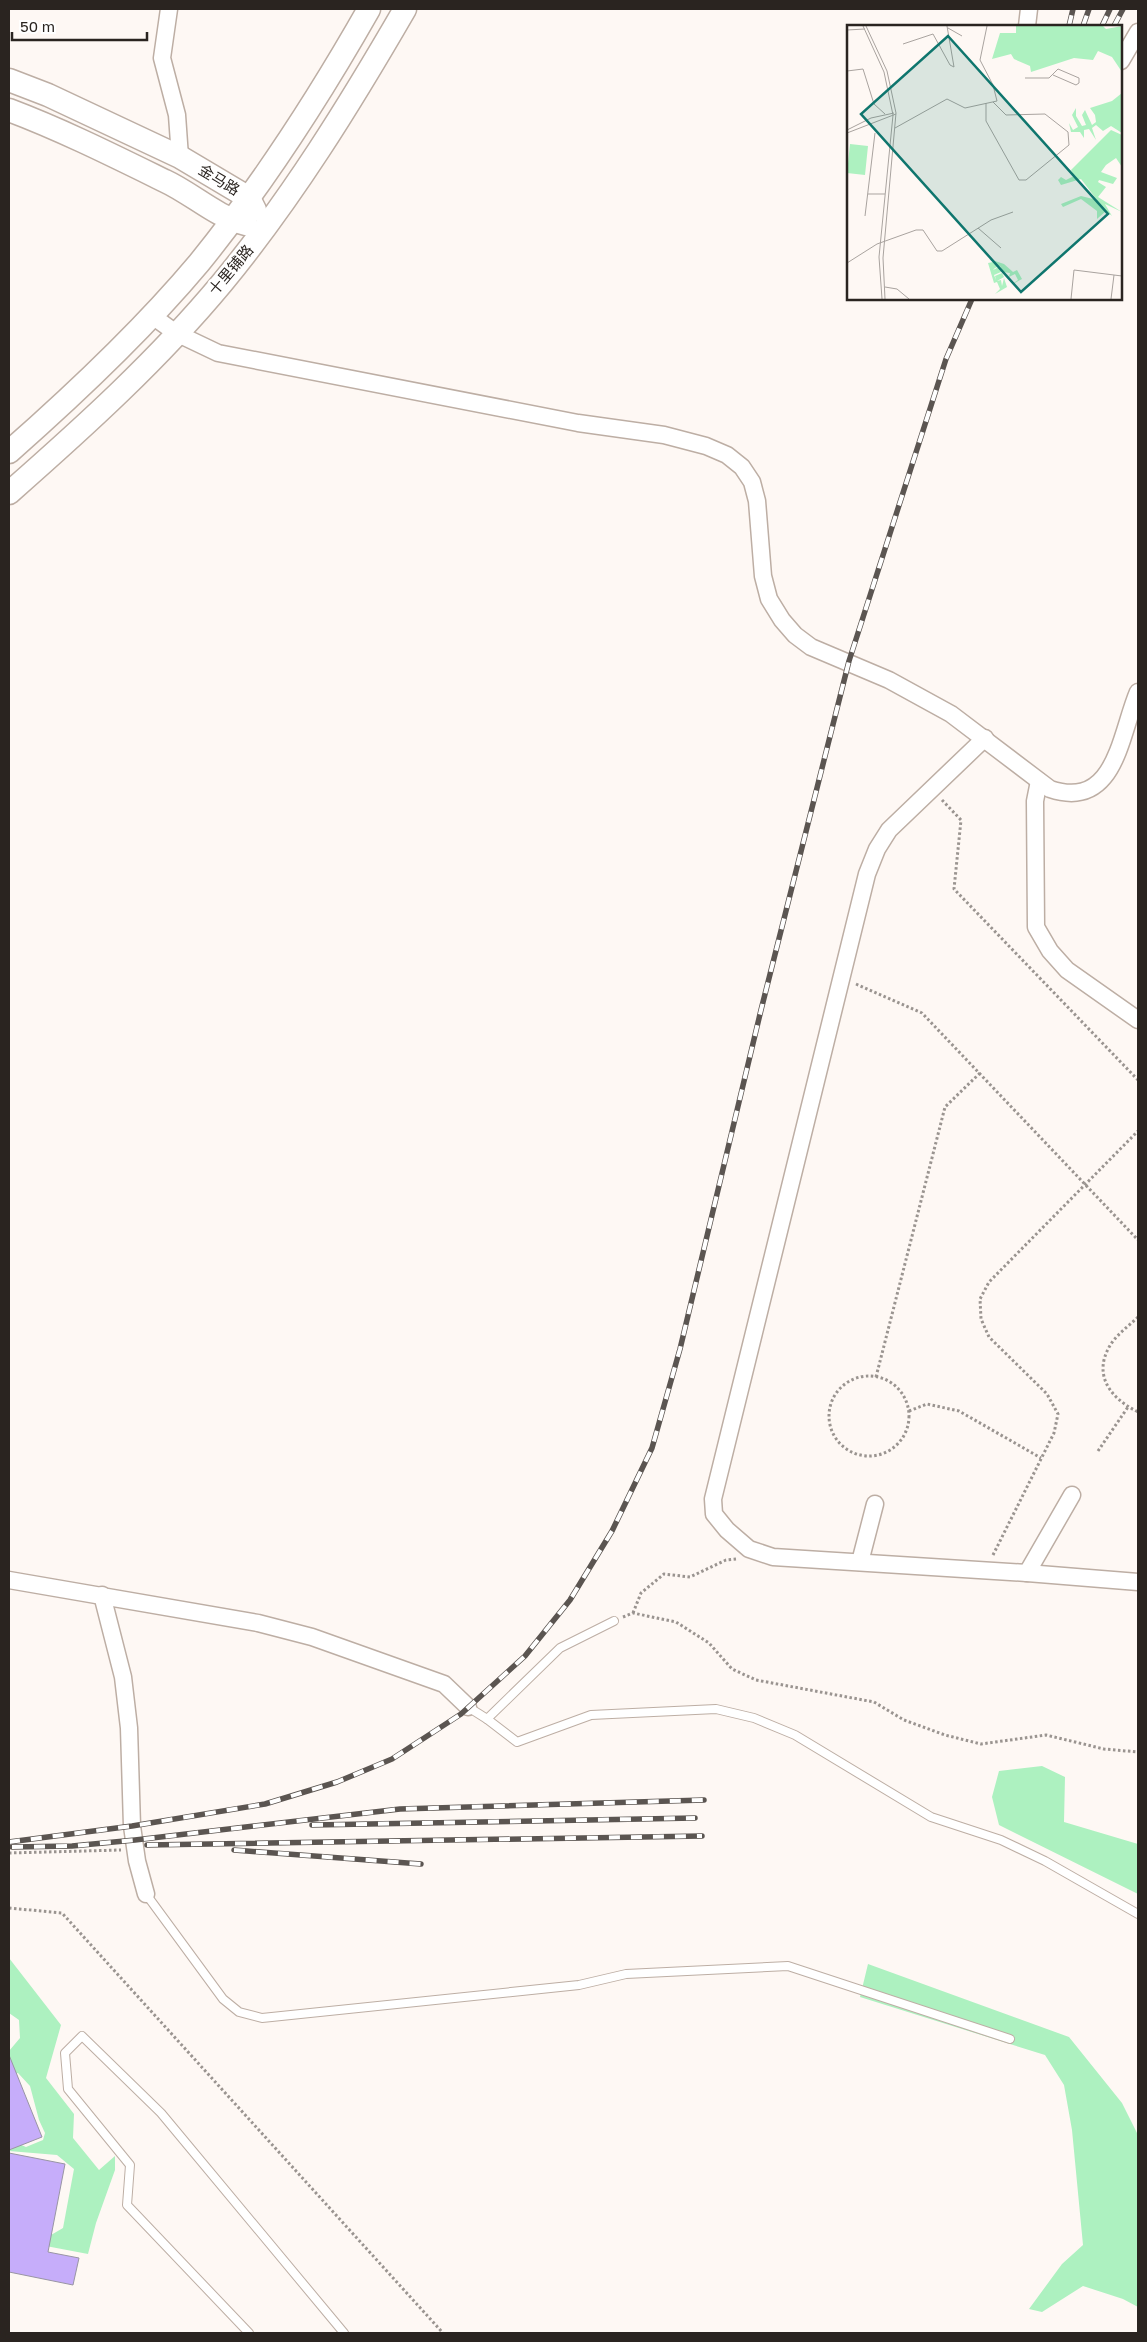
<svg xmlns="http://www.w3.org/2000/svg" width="1147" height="2342" viewBox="0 0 1147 2342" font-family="'Golos Text','Noto Sans SC',sans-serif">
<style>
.green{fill:#adf1c0}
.building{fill:#c6adfa;stroke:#9995a4}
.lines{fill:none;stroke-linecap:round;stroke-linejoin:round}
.lane-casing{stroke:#bdaea4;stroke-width:10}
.street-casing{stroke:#bdaea4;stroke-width:19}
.secondary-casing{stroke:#bdaea4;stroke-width:25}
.path{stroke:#9a9490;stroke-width:3;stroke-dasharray:2.5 2.5;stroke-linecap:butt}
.lane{stroke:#fff;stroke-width:8}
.street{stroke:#fff;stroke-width:16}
.secondary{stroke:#fff;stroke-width:22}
.rail-casing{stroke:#5b5551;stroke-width:5.5}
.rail{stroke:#fff;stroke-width:4;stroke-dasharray:11;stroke-linecap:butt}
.labels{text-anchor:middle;stroke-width:5;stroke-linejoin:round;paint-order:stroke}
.street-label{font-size:15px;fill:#2a2420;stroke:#fff}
.inset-road{fill:none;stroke:#a9a39f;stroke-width:1}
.view{fill:#0f766e;fill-opacity:0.15;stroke:#0f766e;stroke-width:2.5}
.inset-edge{fill:none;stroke:#2a2420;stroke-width:2.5}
</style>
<rect width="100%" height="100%" fill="#fef8f4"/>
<!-- green -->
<g class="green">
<path d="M1042,1766l23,11 -1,45 74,22v50l-139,-69 -7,-28 7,-26z"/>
<path d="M9,1958l52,67 -15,53 28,36 -1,24 26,32 16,-14v14l-19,53 -8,31 -79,-15v-10l42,6 12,-7 11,-59 -17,-14 -48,-4 10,-7 7,3 17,-7 2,-7 -6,-13 -9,-34 -12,-13 -9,3v-25l11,-13 -1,-18 -10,-7z"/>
<path d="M868,1964l201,73 53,66 16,32v172l-15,-8 -40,-13 -41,26 -13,-3 33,-45 21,-19 -11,-115 -8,-45 -19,-30 -185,-58z"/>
</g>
<!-- building -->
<g class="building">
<path d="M9,2055l33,82 -33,13z"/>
<path d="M9,2153l56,11 -17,88 31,6 -6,27 -64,-13z"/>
</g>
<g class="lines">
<!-- lane casing -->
<g class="lane-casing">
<g id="lane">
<path d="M468,1707l19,12 73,-71 54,-27"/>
<path d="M487,1719l30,23 74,-27 125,-6 38,9 41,17 136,82 70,23 44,21 93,53"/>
<path d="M146,1894l77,105 16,13 23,6 317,-33 47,-11 162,-8 222,73"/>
<path d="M249,2333l-122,-128 3,-40 -62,-76 -3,-36 17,-17 79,77 183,220"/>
</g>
</g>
<!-- street casing -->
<g class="street-casing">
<g id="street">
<path d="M169,9l-7,49 15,57 3,42"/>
<path d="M1027,26l2,-17"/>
<path d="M1121,61l17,-29"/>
<path d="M151,315l25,18 42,20 360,70 86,12 42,11 21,9 15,12 10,15 5,19 6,75 6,23 13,21 13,15 16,12 78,33 62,34 99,75c66,22 70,-55 88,-97"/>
<path d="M985,738l-96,92 -12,19 -10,25 -154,625 1,15 13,16 22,19 24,8 254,16 111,9"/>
<path d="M1039,781l-4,20 1,126 14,24 17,19 71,50"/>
<path d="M860,1562l15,-58"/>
<path d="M1027,1573l45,-78"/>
<path d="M9,1580l249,43 54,14 132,47 24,23"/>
<path d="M102,1595l21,82 6,51 3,98 5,35 9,33"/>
</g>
</g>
<!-- secondary casing -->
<g class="secondary-casing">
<g id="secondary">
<path d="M9,80l39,15 132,62 69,41 6,12"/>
<path d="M9,110c53,20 105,46 156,71 28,13 51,36 81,43"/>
<path d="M9,452c67,-59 133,-121 190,-189 64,-79 120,-166 170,-254"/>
<path d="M9,493c75,-66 149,-133 213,-210 70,-85 128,-179 183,-274"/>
</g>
</g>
<!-- path -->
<g class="path">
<path d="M942,800l19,20 -7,69 184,191"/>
<path d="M856,984l66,29 216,227"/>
<path d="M1138,1317c-8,8 -18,15 -25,24 -22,31 -5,56 25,71"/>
<circle cx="869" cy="1416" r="40"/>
<path d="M876,1377l69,-270 35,-34"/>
<path d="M909,1411l18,-7 32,7 82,47"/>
<path d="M1098,1451l30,-44"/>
<path d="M993,1555l61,-122 4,-19 -11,-20 -58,-57 -8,-18 -1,-20 9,-17 149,-151"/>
<path d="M633,1613l8,-20 23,-19 26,3 36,-17 10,-1"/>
<path d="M623,1617l10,-4 43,9 33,21 23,26 24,11 118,22 30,18 41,15 36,9 65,-9 58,14 34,3"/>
<path d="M9,1853l112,-3"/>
<path d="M9,1908l53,5 381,420"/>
</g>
<!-- lane -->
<use href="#lane" class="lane"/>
<!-- street -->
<use href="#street" class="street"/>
<!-- secondary -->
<use href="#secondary" class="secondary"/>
<!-- rail casing -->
<g class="rail-casing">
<g id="rail">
<path d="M1069,26l4,-17"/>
<path d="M1083,26l6,-17"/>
<path d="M1102,26l8,-17"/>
<path d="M1114,26l9,-17"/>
<path d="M312,1825l383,-7"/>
<path d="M9,1842l123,-16 133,-22 72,-22 55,-23 69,-45 64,-58 45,-56 42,-69 40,-83 28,-99 81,-339 88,-349 97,-302 26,-60"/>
<path d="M147,1845l555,-9"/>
<path d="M12,1847l60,-1 63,-6 265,-31 304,-9"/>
<path d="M234,1850l187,14"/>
</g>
</g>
<!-- rail -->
<use href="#rail" class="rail"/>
</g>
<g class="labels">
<!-- street labels -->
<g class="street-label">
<text transform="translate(219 180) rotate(31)" y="5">金马路</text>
<text transform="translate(231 270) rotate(-50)" y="5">十里铺路</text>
</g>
</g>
<!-- overview -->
<g transform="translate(847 25)">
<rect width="275" height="275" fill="#fef8f4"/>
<path d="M169,1h87l3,3 16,-3v46l-10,-15 -14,-6 -5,9 -19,-2 -43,14 -1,-6 -16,-7 -3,-5 -19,5 8,-26h16zM275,68v40l-11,-7 -8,5 -7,-6 -4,3 4,12 -7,-11 -5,1v8l-4,-6h-9l-2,-9 4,7 5,-3 -6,-12 4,-7v8l6,10 4,-1 -4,-10 3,-5 7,15 4,-3 -1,-7 -5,-7 22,-7zM264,105l11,5v32l-6,-9 -10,7 -5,7 16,6 -4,6 -14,-4 -1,2 8,5 -8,10 24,15 -17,-8 7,12 -6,-5 -9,8v-8l-16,-12 -18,8 -2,-3 20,-8 16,4 -16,-21 -20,6 -3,-5 3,-3 5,3 8,-4 -3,-6zM3,119l18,2 -3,29 -18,-2zM142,234l15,5 9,8 4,-2 5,9 -11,6 7,-5 -3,-6 -6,3 1,-4 -7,-1 -3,-6 -5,2 -2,2 6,-3 2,5 -7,3 2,5 -1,-4 7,-3 2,4 -7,4 4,-1 1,6 2,-8 3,9 -12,7 5,-5 -3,-7 -3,1 -6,-20 5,-1z" fill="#adf1c0"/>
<path class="inset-road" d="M16,1l21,46 9,43 -14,142 3,42M19,1l21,45 9,42 -13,145 2,41M101,3l14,8M0,5l18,-1M56,19l30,-10 17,31 4,2 -7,-41M0,46l16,-2 11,35 11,10M178,53h24l9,-9 21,9v5l-3,2 -23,-10M139,78v18l33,59h7l43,-35 -1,-13 -23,-18 -39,1 -13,-13M48,103l52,-29 18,9 32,-7 -4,-16 -13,-25 7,-34M0,105l24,-12 23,-5M0,108l49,-19M21,169h17M18,191l10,-83M131,203l23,20M0,238l30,-19 39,-14h7l14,21h5l49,-31 22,-8M38,262l12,2 12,10M224,274l3,-29 48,6M264,274l3,-24"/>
<path class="view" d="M101,11l160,178 -87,78 -160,-178z"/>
<rect width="275" height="275" class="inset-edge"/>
</g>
<!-- border -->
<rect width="1147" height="2342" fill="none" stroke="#2a2420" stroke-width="20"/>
<!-- scale -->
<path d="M12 32v8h135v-8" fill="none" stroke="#2a2420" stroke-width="2.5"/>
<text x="20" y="32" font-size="15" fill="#2a2420" stroke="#ffffff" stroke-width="4" paint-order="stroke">50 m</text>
</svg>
